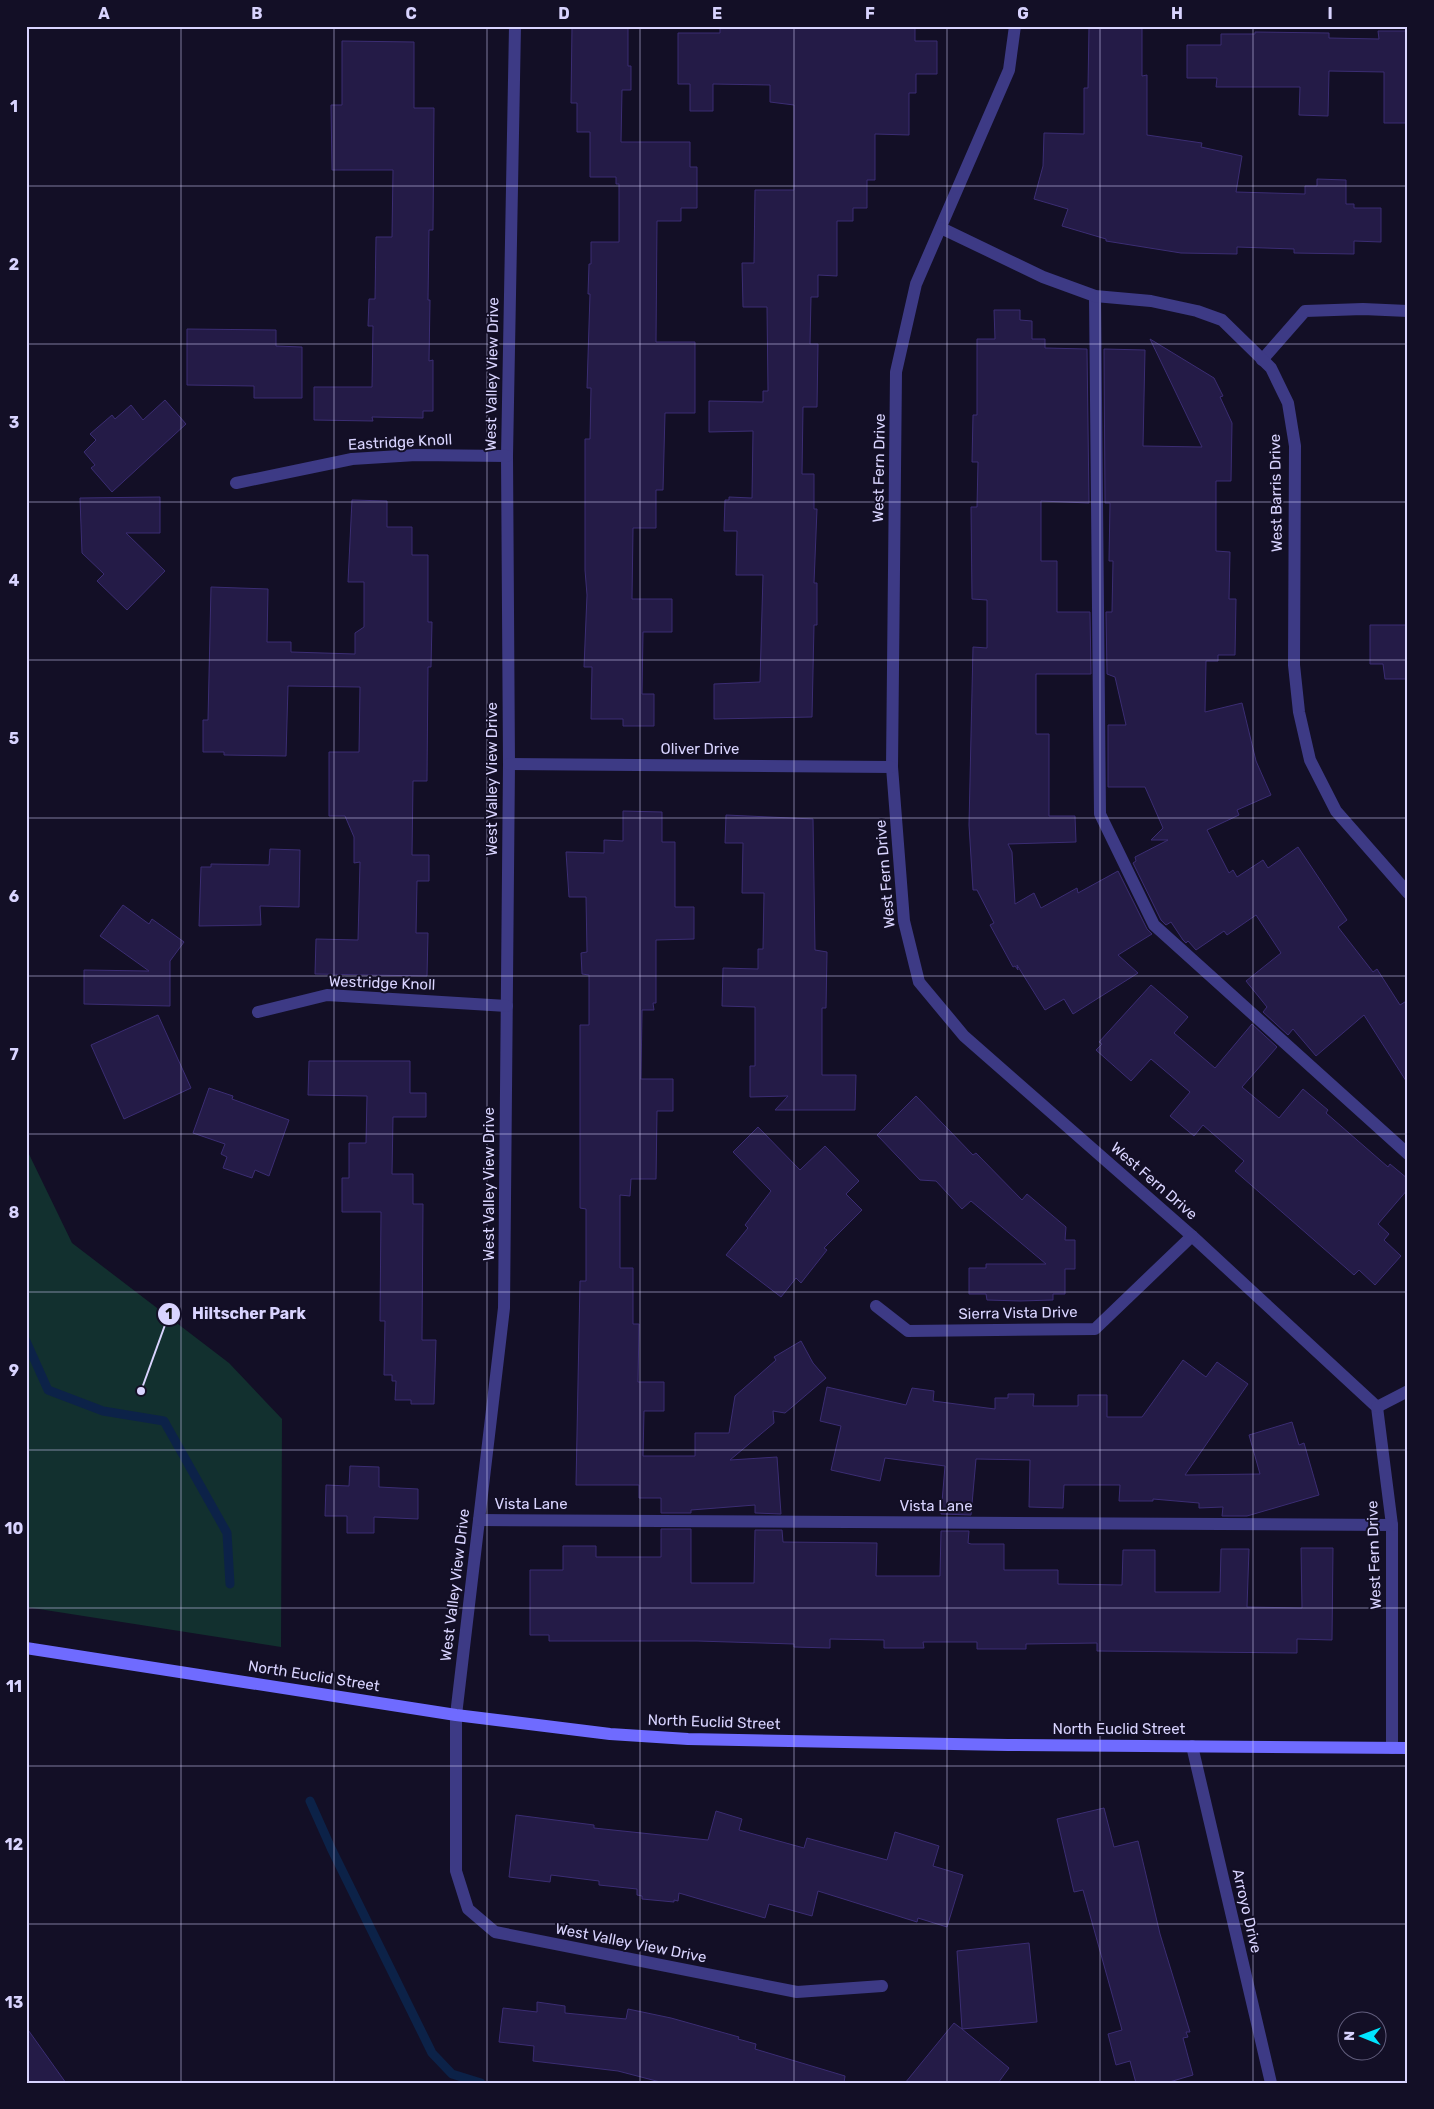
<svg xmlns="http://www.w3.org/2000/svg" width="1434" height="2109" viewBox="0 0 1434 2109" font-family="Rubik,sans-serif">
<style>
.green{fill:#12302f}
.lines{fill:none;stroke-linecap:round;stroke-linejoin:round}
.stream{stroke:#0c2248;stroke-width:9}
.building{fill:#241b47;stroke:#3b2d73}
.lane{stroke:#3d3a85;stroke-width:12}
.street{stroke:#3d3a85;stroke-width:12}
.secondary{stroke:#6f6bff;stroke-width:12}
.grid{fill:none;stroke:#d9d4ff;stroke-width:1;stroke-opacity:0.55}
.labels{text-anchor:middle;stroke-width:4;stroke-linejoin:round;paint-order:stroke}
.street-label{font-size:15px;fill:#d9d4ff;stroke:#130f26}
.leader{fill:none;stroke:#d9d4ff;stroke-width:2}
.callout-dot{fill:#d9d4ff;stroke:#130f26;stroke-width:2}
.mark-label{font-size:15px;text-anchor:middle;font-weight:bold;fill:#111}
.callout-label{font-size:16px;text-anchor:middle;font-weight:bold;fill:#d9d4ff;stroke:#130f26;stroke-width:4;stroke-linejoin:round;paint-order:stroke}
.neatline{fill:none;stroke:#d9d4ff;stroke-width:2}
.grid-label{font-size:16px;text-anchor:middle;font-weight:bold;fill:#d9d4ff}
</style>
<rect width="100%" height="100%" fill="#130f26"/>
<!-- green -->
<path class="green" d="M26,1148l46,95 157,120 53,56 -1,228 -255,-40z"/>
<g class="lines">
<!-- stream -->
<g class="stream">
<path d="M26,1341l22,49 55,21 61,10 63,112 3,51"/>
<path d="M310,1801l21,47 101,205 20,21 29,9"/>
</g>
</g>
<!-- building -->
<g class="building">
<path d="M572,26h56v40h3v24h-9l-1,52h69v25h7v41h-16v13h-24l-1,121h39v71h-30l-2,77h-7v38h-23l-1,71h40v33h-29l-1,62h12v32h-31v-7h-32l1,-52h-8l3,-72 -2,-25v-131h5l1,-51h-4l3,-94h-2l1,-30h2v-22h28v-58h-3v-7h-26v-45h-13v-29h-6z"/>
<path d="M720,26l195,1v14h22v33h-21v19h-7v42l-34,-1v46h-8v28h-14v13h-16v55l-19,-1v22h-7l-1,47h8l-1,63h-14l-1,67h12v35h3l-3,74h3v42h-3l-2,92 -98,2v-35l46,-2 3,-107h-27l1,-44h-13l1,-31h4v-3l23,1 1,-67 -44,1v-31l54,1v-11h5l-1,-84h-24l-1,-44h12l1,-73h39v-85l-24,-3v-17l-57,-1v27h-23v-27h-12v-51h42z"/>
<path d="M1089,26h53v50l5,-1v60l55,8 -1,4 41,9 -6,36 69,2v-8h12v-7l29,1v24h8v4h27v34l-27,-1v13l-60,-1v-4l-57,-2v7l-56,-1 -75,-12v-2l-44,-13 6,-17 -34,-10 9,-33 1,-33 40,1v-46h4z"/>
<path d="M1378,31h30v92h-24v-51l-55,-1 -1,45 -29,-1 1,-28h-84l1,-9h-30v-33h34v-11h34v-2l74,1v5l50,1z"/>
<path d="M342,41l72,1v66h20l-1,122h-4l-1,70h2l-1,61 4,-1v51h-10v7l-51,-1 1,4 -59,-1v-33h58l1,-61h-5l1,-27h6l1,-62h16l1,-67h-61l-1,-65h11z"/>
<path d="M994,310h26v10l12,1v18h13v9l42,1 2,154 -48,-2v60h16v51h33l1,62h-55v60h13v82h26l1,26 -68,2 4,8 3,52 19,-11 7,15 36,-20 1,5 40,-22 29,58 5,5 -34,21 20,18 -65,41 -9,-15 -19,11 -28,-45 1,5 -3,-4 -2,1 -23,-42 4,-2 -17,-33h-4l-4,-65 4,-178 14,1v-48l-15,-1 -1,-92h6l1,-45h-6l1,-47h4v-76h18z"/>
<path d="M187,329l89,1v16l26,1v51h-48v-12l-67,-1z"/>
<path d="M1150,339l64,39 9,18 -3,1 12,26 -1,58h-15v70l14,1 -1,47h7l-1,56h-17v6h-12l-1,51 37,-9 14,58 15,34 -34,15 2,5 -32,15 22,43 4,-3 4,7 26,-17 5,8 30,-21 49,73 -9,7 35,45 4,-3 23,36 8,-5v84l-44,-69 -48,41 -23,-27 -5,6 -25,-23 4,-5 -21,-26 35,-28 -25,-38 -29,20 -3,-4 -28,19 -8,-9 -2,2 -3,-3 -12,-18 -5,3 -5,-5 -28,-57 3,-2 -1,-4 33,-17h-17l12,-12 -18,-41h-37v-62h18l-11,-48 -8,-3 -1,-62h6l1,-51h-4l1,-58h-5l-1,-154 41,1 -2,96 59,1z"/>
<path d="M165,400l21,24 -74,68 -21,-24 4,-3 -11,-13 12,-12 -6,-6 22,-19 3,4 16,-14 12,15z"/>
<path d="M160,497v36h-34l39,38 -38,39 -30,-29 7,-7 -22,-21 -2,-55z"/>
<path d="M352,500l35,1v26h25v28h16v67h4l-1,45h-3l-1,114h-14l-1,74h17v26h-12l-1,52h12l-1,43 -112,-2 1,-35 42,1 2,-78 -6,1v-26l-9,-21h-16v-64h30l1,-65 -72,-1 -2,70 -62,-1v-3h-21v-32h5l3,-133 57,2 -1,53h24v10l64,2v-21l9,-6v-45h-16z"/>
<path d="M1370,625h38v54h-23l-2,-15h-13z"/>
<path d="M623,811l39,1v30h13v65h19v32l-38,1v63h-3l1,7h-12l-1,69h32v32h-16l-1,68h-25l-1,17 -10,-1v73h13v56h6l-1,58h26v29h-20l-1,45h52v-23h34l6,-37 41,-36 -2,-3 27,-16 12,22 13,15 -41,35 -12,-2 1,12 -44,37 47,-3 4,57 -26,-1v-8l-64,5v3h-30v-15h-22v-13h-63l4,-204h6v-72l-6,-1v-183h9v-50l-7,-1 -1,-21 6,-1 -1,-55h-17l-3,-45 38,1v-13l19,1z"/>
<path d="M726,815l87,4 2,131 12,2 -1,56h-4v67h34l-1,35h-80l13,-14 -38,1v-31h5v-59l-33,-1 1,-38 35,1v-20h5l1,-56h-22l1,-50h-18z"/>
<path d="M270,849l30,1 -1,57 -39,-1 1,19 -62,1 2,-59h10v-3l58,1z"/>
<path d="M123,905l26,19 3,-5 32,23 -14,19v45l-86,-2v-34l65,1 -49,-35z"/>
<path d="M1151,985l37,32 -14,16 41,35 37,-44 25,23 -35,40 37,31 24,-29 25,21 -2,3 62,54 2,-3 18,15v10l-30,35 11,10 -5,6 17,16 -26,29 -16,-15 -5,5 -119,-104 9,-10 -41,-36 -9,11 -24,-20 20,-24 -39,-33 -20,22 -35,-31 6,-6 -3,-2z"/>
<path d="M158,1015l33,73 -67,31 -33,-74z"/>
<path d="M309,1061h101v32h16v24h-33l-1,57h21v30h10l-1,136h14l-2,64h-23v-4h-16l1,-19h-4v-6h-8l1,-54h-5l1,-109h-39v-34h7v-35h17l1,-47 -59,-1z"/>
<path d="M209,1088l24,8 -1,3 57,21 -20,56 -14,-6 -3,8 -29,-10 4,-11 -6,-3 4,-10 -32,-11z"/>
<path d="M916,1096l57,59 3,-2 46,47 5,-6 39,33 -1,13h10v29h-10v25h-12v6l-33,1 -33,-1 -1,-6h-17v-26h17v-4h60l-75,-63 -9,8 -26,-28 -16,-1 -43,-45z"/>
<path d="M758,1127l42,43 25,-24 34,35 -13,13 16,16 -38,38 3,2 -26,33 -5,-5 -15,19 -55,-42 22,-27 -3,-3 26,-34 -38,-39z"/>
<path d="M1183,1360l23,17 11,-15 31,22 -63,91 75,-1 -11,-39 43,-13 7,23 5,-2 15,52 -72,21h-25l1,-9 -24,1v-5l-46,-4v2h-34l1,-16h-56l-1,23 -34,-1 1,-47 -54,-1 -5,56 -30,-1 4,-48 -60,-8 -5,23 -49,-11 10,-44 -21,-5 7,-34 79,18 6,-17 22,3 -1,10 62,8v-11h13v-4h26l-1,12h45v-11h29v22h35z"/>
<path d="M350,1466l29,1v20l39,2v30l-44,-2v16h-27v-17h-22l1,-31 23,1z"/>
<path d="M661,1529h30v54h63l1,-53h27l1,12 94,1 -1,33h64l1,-45h28l-1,12 3,1h33v26h54v14l64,1 1,-35h32v42h65l1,-43h28l-2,58 55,1 -1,-60h32l-1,92 -35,-1v14l-200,-2v-8l-71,1v5h-49v-7h-54l1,6h-40v-8l-54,-1v9l-36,-1v-3l-97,-3h-148v-6h-19v-65h33v-24h33v11h65z"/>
<path d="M1104,1808l10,39 24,-6 22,93 30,98h-4l2,5 -5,1 10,37 -27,8h-30l-6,-22 -14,4 -8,-31 14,-4 -39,-140 -9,2 -17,-73z"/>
<path d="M716,1811l26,8 -3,11 65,18 3,-10 80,22 8,-28 44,14 -6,20 30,9 -16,52 -29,-9 -1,4 -99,-31 -6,25 -43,-12 -4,14 -86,-25 -1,8 -4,-1v2l-32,-3v-3l-5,-1v-6l-38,-4v-4l-48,-6 -1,7 -41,-5 7,-62 78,10v3l114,12z"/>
<path d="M1029,1943l8,79 -75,7 47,39 -11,15h-93l49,-60 8,6 -5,-78z"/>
<path d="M537,2002l28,4v7l61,6 2,-10 43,9 68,19 -1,2 18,5 -1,5 90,27 -1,7h-180l-46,-12 -85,-10 1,-15 -35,-4 4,-34 34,4z"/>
<path d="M26,2027l40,56h-40z"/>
</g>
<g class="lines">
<!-- lane -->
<g class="lane">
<path d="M1095,296l5,518 54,111 254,229"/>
<path d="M1262,360l43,-49 58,-2 45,2"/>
</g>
<!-- street -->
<g class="street">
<path d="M515,26l-8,430 2,308 -5,544 -48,407v156l12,38 27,23 302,60 85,-6"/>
<path d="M1015,26l-6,44 -93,214 -20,88 -4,395 12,154 15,61 45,54 228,200 185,171 15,118v223"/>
<path d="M941,228l102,49 52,19 56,5 46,10 25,9 49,48 17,35 7,43 -1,219 5,47 11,48 26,51 72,82"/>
<path d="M236,483l116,-24 64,-4 91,1"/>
<path d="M509,764l383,3"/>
<path d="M258,1012l69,-17 180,11"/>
<path d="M876,1306l32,25 187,-2 97,-93"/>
<path d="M1377,1407l31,-16"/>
<path d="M479,1520l913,5"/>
<path d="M1192,1746l79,337"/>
</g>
<!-- secondary -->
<path class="secondary" d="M26,1648l430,67 154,19 78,5 320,6 400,3"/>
</g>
<!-- grid -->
<path class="grid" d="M181,26v2057M334,26v2057M487,26v2057M640,26v2057M794,26v2057M947,26v2057M1100,26v2057M1253,26v2057M26,186h1382M26,344h1382M26,502h1382M26,660h1382M26,818h1382M26,976h1382M26,1134h1382M26,1292h1382M26,1450h1382M26,1608h1382M26,1766h1382M26,1924h1382"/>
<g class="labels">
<!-- street labels -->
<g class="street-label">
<text transform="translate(492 374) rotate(-89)" y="5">West Valley View Drive</text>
<text transform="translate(400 442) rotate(-3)" y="5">Eastridge Knoll</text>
<text transform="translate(879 468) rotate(-89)" y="5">West Fern Drive</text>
<text transform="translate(1276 493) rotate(-91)" y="5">West Barris Drive</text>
<text x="700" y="754">Oliver Drive</text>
<text transform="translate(492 779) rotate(-90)" y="5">West Valley View Drive</text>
<text transform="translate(885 874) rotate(-95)" y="5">West Fern Drive</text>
<text transform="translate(382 983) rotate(2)" y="5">Westridge Knoll</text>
<text transform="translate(1154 1181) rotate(41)" y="5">West Fern Drive</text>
<text transform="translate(489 1184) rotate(-90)" y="5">West Valley View Drive</text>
<text transform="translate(1018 1313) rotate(-1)" y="5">Sierra Vista Drive</text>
<text x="531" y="1509">Vista Lane</text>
<text x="936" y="1511">Vista Lane</text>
<text transform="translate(1374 1555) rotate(-92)" y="5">West Fern Drive</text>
<text transform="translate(455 1585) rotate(-83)" y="5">West Valley View Drive</text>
<text transform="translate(314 1676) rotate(9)" y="5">North Euclid Street</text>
<text transform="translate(714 1722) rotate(2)" y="5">North Euclid Street</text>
<text x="1119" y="1734">North Euclid Street</text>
<text transform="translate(1247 1911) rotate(77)" y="5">Arroyo Drive</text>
<text transform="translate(631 1943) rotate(11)" y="5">West Valley View Drive</text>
</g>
</g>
<!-- callouts -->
<path class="leader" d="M141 1391L169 1314"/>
<g class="callout-dot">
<circle cx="141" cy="1391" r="5"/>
<circle cx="169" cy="1314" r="12"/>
</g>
<g class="mark-label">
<text x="169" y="1319">1</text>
</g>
<g class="callout-label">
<text x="249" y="1319">Hiltscher Park</text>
</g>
<!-- border -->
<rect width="1434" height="2109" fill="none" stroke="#130f26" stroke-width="55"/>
<!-- north arrow -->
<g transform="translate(1362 2036) rotate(271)"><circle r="24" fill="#130f26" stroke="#625e7d"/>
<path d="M0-4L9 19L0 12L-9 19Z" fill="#00e5ff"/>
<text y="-8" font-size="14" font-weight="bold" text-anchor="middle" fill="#d9d4ff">N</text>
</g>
<rect x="28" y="28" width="1378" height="2054" class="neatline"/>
<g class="grid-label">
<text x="104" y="19">A</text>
<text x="257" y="19">B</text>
<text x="411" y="19">C</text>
<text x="564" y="19">D</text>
<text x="717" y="19">E</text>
<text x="870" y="19">F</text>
<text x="1023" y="19">G</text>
<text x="1177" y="19">H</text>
<text x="1330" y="19">I</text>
<text x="14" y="112">1</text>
<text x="14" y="270">2</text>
<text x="14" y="428">3</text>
<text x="14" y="586">4</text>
<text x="14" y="744">5</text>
<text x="14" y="902">6</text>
<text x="14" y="1060">7</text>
<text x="14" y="1218">8</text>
<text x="14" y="1376">9</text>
<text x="14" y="1534">10</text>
<text x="14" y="1692">11</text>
<text x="14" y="1850">12</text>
<text x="14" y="2008">13</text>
</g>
</svg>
